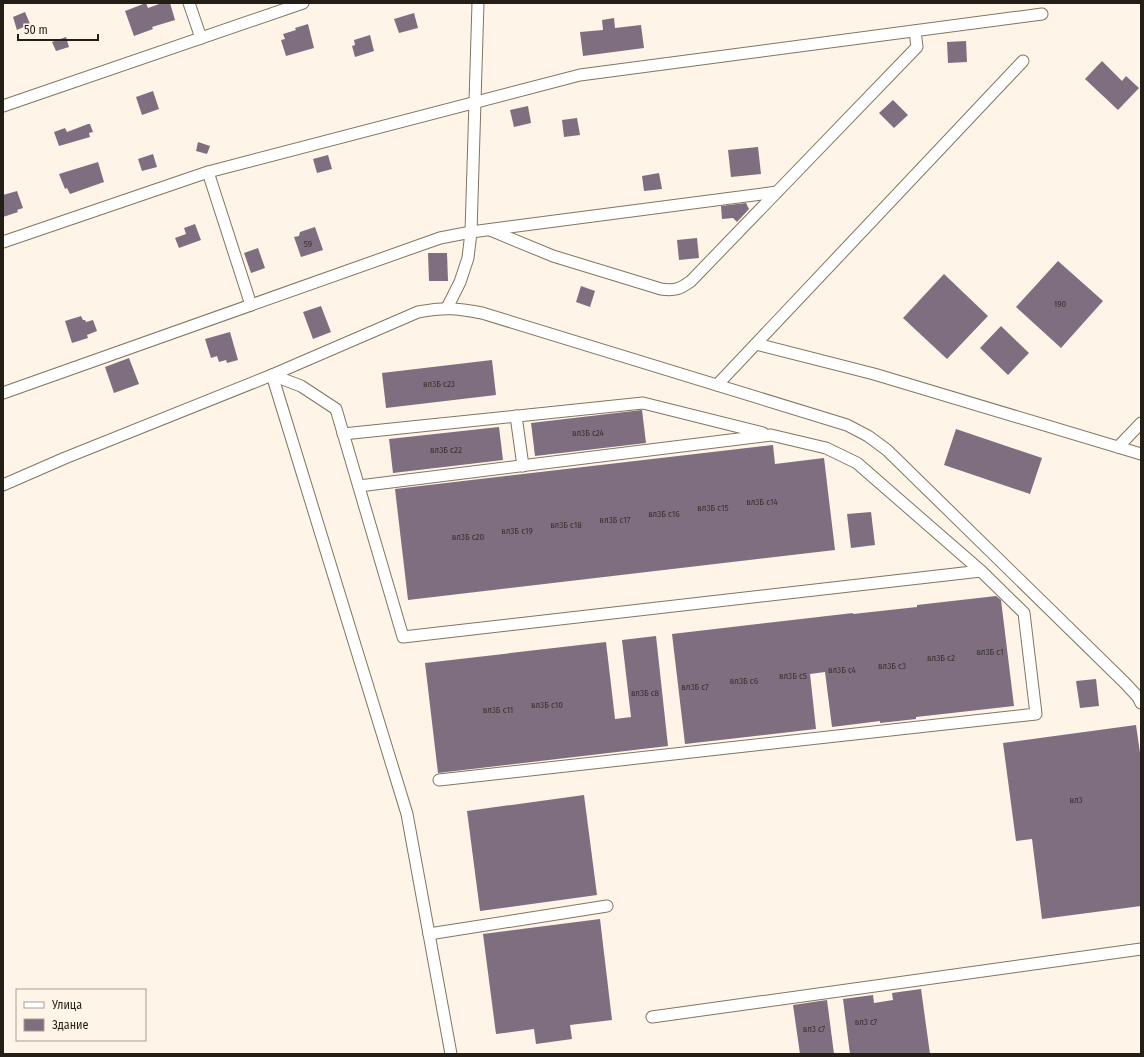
<svg xmlns="http://www.w3.org/2000/svg" width="1144" height="1057" viewBox="0 0 1144 1057" font-family="'Fira Sans Condensed',sans-serif">
<style>
.building{fill:#7e6e7f}
.lines{fill:none;stroke-linecap:round;stroke-linejoin:round}
.minor-casing{stroke:#817561;stroke-width:13}
.minor{stroke:#fff;stroke-width:11}
.labels{text-anchor:middle;stroke-width:4;stroke-linejoin:round;paint-order:stroke}
.number-label{font-size:9px;fill:#3a3230}
</style>
<rect width="100%" height="100%" fill="#fef5e8"/>
<!-- building -->
<g class="building">
<path d="M146,3l2,5 14,-5h8l5,17 -23,7 1,2 -19,7 -9,-25z"/>
<path d="M25,12l5,12 -13,6 -4,-13z"/>
<path d="M414,13l4,15 -19,5 -5,-14z"/>
<path d="M614,18l1,10 26,-3 3,23 -61,8 -3,-24 23,-2 -1,-10z"/>
<path d="M308,24l6,24 -28,8 -5,-16 4,-1 -2,-5 13,-4 -1,-2z"/>
<path d="M370,35l4,16 -19,6 -3,-11 3,-1 -1,-5z"/>
<path d="M66,37l3,10 -13,4 -4,-9z"/>
<path d="M966,41l1,21 -19,1 -1,-21z"/>
<path d="M1102,61l20,20 4,-5 13,12 -21,22 -33,-31z"/>
<path d="M153,91l6,18 -17,6 -6,-18z"/>
<path d="M893,100l15,15 -14,13 -15,-15z"/>
<path d="M528,106l3,17 -17,4 -4,-17z"/>
<path d="M577,118l3,17 -16,2 -2,-17z"/>
<path d="M88,124h2l3,8 -4,1 1,4 -31,9 -5,-14 11,-4 2,4z"/>
<path d="M198,142l12,4 -3,8 -11,-3z"/>
<path d="M758,147l3,27 -30,3 -3,-27z"/>
<path d="M153,154l4,13 -15,4 -4,-12z"/>
<path d="M328,155l4,14 -15,4 -4,-14z"/>
<path d="M98,162l6,20 -34,12 -3,-6 -2,1 -6,-15z"/>
<path d="M659,173l3,16 -18,2 -2,-15z"/>
<path d="M17,191l6,17 -6,2 1,2 -15,5v-22z"/>
<path d="M746,203l3,6 -12,13 -4,-4 -11,1 -1,-13z"/>
<path d="M195,224l6,16 -22,8 -4,-10 11,-4 -2,-6z"/>
<path d="M315,227l8,23 -22,7 -7,-20 5,-1 1,-4z"/>
<path d="M697,238l2,20 -20,2 -2,-20z"/>
<path d="M258,248l7,20 -14,5 -7,-20z"/>
<path d="M428,253h19l1,28h-19z"/>
<path d="M1058,261l45,40 -42,47 -45,-41z"/>
<path d="M944,274l44,42 -41,43 -44,-41z"/>
<path d="M581,286l14,5 -5,16 -14,-5z"/>
<path d="M321,306l10,26 -18,7 -10,-27z"/>
<path d="M81,316l2,4h2l1,2 7,-2 4,11 -10,4 1,3 -16,5 -7,-22z"/>
<path d="M1001,326l28,27 -21,22 -28,-27z"/>
<path d="M230,332l8,28 -11,3 -1,-3 -7,2 -2,-6 -6,2 -6,-19z"/>
<path d="M129,358l10,26 -25,9 -9,-26z"/>
<path d="M492,360l4,35 -110,13 -4,-35z"/>
<path d="M642,410l4,33 -111,13 -4,-33z"/>
<path d="M499,427l4,33 -110,13 -4,-34z"/>
<path d="M956,429l86,29 -12,36 -86,-29z"/>
<path d="M773,445l2,19 49,-6 11,92 -427,50 -13,-111z"/>
<path d="M871,512l4,33 -24,3 -4,-34z"/>
<path d="M996,596l5,4 13,106 -98,11v2l-36,4v-2l-48,6 -7,-55 -15,2 6,55 -131,15 -13,-110 181,-21v1l64,-7v-2z"/>
<path d="M656,636l12,110 -230,27 -13,-110 181,-21 9,77 16,-2 -9,-77z"/>
<path d="M1096,679l3,27 -19,2 -4,-27z"/>
<path d="M1136,725l5,35v146l-99,13 -10,-80 -16,2 -13,-98z"/>
<path d="M584,795l13,100 -117,16 -13,-100z"/>
<path d="M600,919l12,101 -42,5 2,14 -36,5 -2,-15 -38,5 -13,-100z"/>
<path d="M921,989l9,65h-80l-7,-55 30,-4 1,8 19,-3 -1,-7z"/>
<path d="M827,1000l7,54h-34l-7,-49z"/>
</g>
<g class="lines">
<!-- minor casing -->
<g class="minor-casing">
<g id="minor">
<path d="M189,3l12,35"/>
<path d="M3,106l300,-103"/>
<path d="M208,172l43,133"/>
<path d="M490,230l63,26 108,33c14,2 19,0 30,-8l226,-234 -2,-16"/>
<path d="M3,242l205,-70 372,-97 462,-61"/>
<path d="M447,308l13,-26 8,-24 3,-26 7,-229"/>
<path d="M756,344l118,30 267,80"/>
<path d="M272,375l29,11 35,23 67,228 578,-66 43,42 12,101 -597,66"/>
<path d="M272,375l135,439 44,240"/>
<path d="M717,385l306,-324"/>
<path d="M3,393l437,-155 31,-6 306,-40"/>
<path d="M516,416l7,50"/>
<path d="M343,434l300,-31 120,30"/>
<path d="M1118,447l23,-24"/>
<path d="M3,485l62,-27 207,-83 146,-63c27,-5 38,-4 64,1l365,112 21,11 19,14 238,233 13,14 3,6"/>
<path d="M359,486l412,-51 55,13 31,15 124,108"/>
<path d="M429,934l178,-28"/>
<path d="M652,1017l489,-68"/>
</g>
</g>
<!-- minor -->
<use href="#minor" class="minor"/>
</g>
<g class="labels">
<!-- number labels -->
<g class="number-label">
<text x="308" y="247">59</text>
<text x="1060" y="307">190</text>
<text x="439" y="387">вл3Б с23</text>
<text x="588" y="436">вл3Б с24</text>
<text x="446" y="453">вл3Б с22</text>
<text x="762" y="505">вл3Б с14</text>
<text x="713" y="511">вл3Б с15</text>
<text x="664" y="517">вл3Б с16</text>
<text x="615" y="523">вл3Б с17</text>
<text x="566" y="528">вл3Б с18</text>
<text x="517" y="534">вл3Б с19</text>
<text x="468" y="540">вл3Б с20</text>
<text x="990" y="655">вл3Б с1</text>
<text x="941" y="661">вл3Б с2</text>
<text x="892" y="669">вл3Б с3</text>
<text x="842" y="673">вл3Б с4</text>
<text x="793" y="679">вл3Б с5</text>
<text x="744" y="684">вл3Б с6</text>
<text x="695" y="690">вл3Б с7</text>
<text x="645" y="696">вл3Б с8</text>
<text x="547" y="708">вл3Б с10</text>
<text x="498" y="713">вл3Б с11</text>
<text x="1076" y="803">вл3</text>
<text x="866" y="1025">вл3 с7</text>
<text x="814" y="1032">вл3 с7</text>
</g>
</g>
<!-- border -->
<rect width="1144" height="1057" fill="none" stroke="#231e16" stroke-width="8"/>
<!-- legend -->
<rect x="16" y="989" width="130" height="52" fill="#fef5e8" stroke="#a69f94"/>
<rect x="24" y="1002" width="20" height="6" fill="#ffffff" stroke="#a69f94"/>
<text x="52" y="1009" font-size="12" fill="#231e16">Улица</text>
<rect x="24" y="1019" width="20" height="12" fill="#7e6e7f" stroke="#a69f94"/>
<text x="52" y="1029" font-size="12" fill="#231e16">Здание</text>
<!-- scale -->
<path d="M18 34v6h80v-6" fill="none" stroke="#231e16" stroke-width="2"/>
<text x="24" y="34" font-size="12" fill="#231e16" stroke="#fef5e8" stroke-width="3" paint-order="stroke">50 m</text>
</svg>
